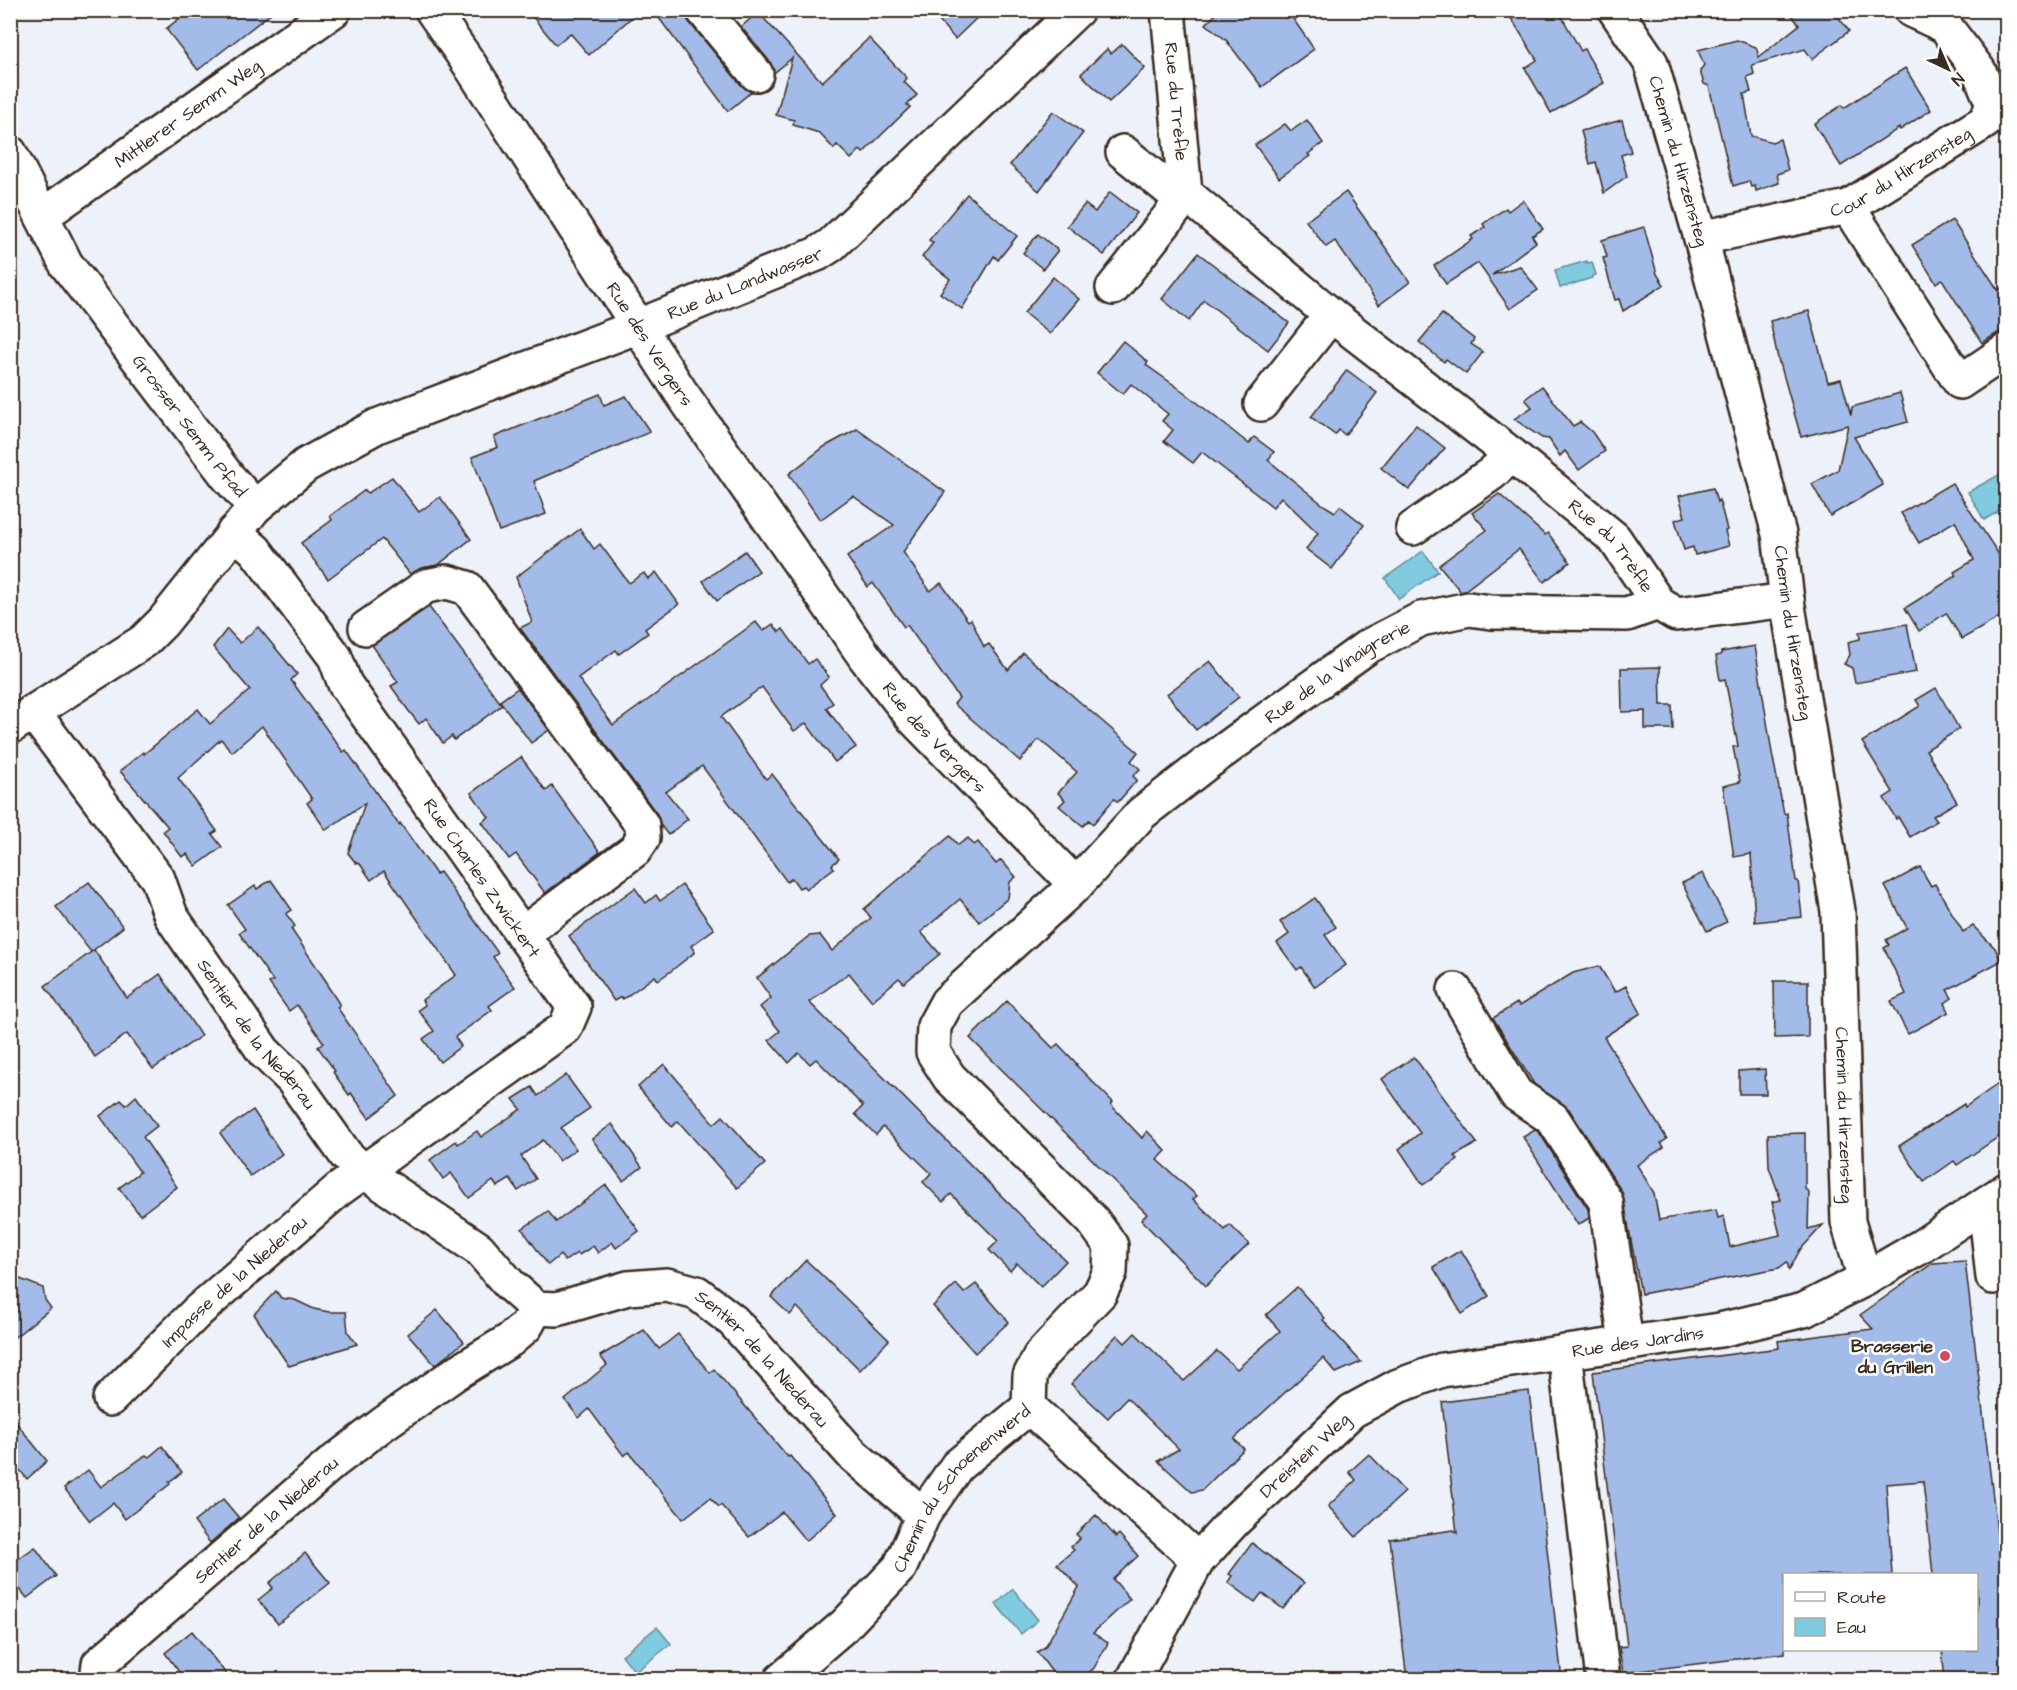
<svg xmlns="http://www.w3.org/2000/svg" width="2017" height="1690" viewBox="0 0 2017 1690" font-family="'Architects Daughter',sans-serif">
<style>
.water{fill:#81cbe1;stroke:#658b93;stroke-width:1.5}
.building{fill:#a3bbe8;stroke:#3b2a1e;stroke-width:1.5}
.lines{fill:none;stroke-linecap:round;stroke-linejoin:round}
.minor-casing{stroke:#3b2a1e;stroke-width:38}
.minor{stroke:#fff;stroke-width:33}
.poi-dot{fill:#d1495b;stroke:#fff;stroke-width:2}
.labels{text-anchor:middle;stroke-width:5;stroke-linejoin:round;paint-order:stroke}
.street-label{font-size:18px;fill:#3b2a1e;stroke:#fff}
.poi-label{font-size:18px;font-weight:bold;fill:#3b2a1e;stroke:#fff;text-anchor:end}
</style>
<rect width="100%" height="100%" fill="#edf1fa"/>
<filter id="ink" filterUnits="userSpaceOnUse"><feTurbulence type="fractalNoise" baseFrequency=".0167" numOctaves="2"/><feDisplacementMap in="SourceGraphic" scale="12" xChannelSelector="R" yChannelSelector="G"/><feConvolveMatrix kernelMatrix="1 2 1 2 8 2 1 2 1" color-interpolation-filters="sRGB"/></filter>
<g filter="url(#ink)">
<!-- water -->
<g class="water">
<path d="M1587,261v2l5,-1 4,13 -4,1v2l-32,10 -5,-18z"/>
<path d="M2006,471v36l-22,13 -16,-28z"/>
<path d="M1423,551l15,20 -39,28 -14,-21z"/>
<path d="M1013,1589l25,31 -17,14 -25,-30z"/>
<path d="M657,1627l14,17 -36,28 -13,-17z"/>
</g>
<!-- building -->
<g class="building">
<path d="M190,10h85l-77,60 -32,-41z"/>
<path d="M527,10h113l-51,45 -19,-22 -14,12z"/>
<path d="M653,10h29l7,12 53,64 9,6 -23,19z"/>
<path d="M929,10h56l-30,29z"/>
<path d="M1220,10h67l27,39 -52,38 -36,-47 -20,-16z"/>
<path d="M1506,10h52l23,41 3,-2 20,34 -53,30 -26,-45 12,-8z"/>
<path d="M1788,10h45l16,21 -37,28 -7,-10 -53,16 2,9 -7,3 4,15 -7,2 7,42 21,6 8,-3 8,31 -11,4 2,9 -23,8 -1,-5 -4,1 -2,-6 -16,5 -24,-100 -5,-2 -4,-13 4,-6 -6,-15 39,-10 19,7 3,10 40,-32z"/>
<path d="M758,12l64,70 47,-44 38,40 -3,4 13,13 -10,10 3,2 -47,46 -3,-3 -9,9 -14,-14 -3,4 -15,-16 -26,-8 1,-5 -18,-5 16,-57 -18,15 -4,-11 -29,-35z"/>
<path d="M1122,44l23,24 -36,34 -28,-28 26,-25 4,5z"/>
<path d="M1905,68l26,42 -31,20 -1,-2 -58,38 -27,-42 28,-19 2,3z"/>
<path d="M1053,111l30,22 -44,58 -29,-26z"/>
<path d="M1307,120l16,23 -15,11 2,2 -31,22 -24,-33 30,-21 6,7z"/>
<path d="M1622,120l9,32 -10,3 6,21 -23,17 -8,-31 -6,2 -9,-33z"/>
<path d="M1110,192l27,21 -33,42 -37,-29 18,-22 10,8z"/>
<path d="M1346,192l64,90 -31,23 -44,-64 -9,6 -20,-26z"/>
<path d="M967,194l50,42 -19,24 -4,-4 -32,53 -22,-16 10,-14 -28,-22 11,-14 -4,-3z"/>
<path d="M1523,200l20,29 -11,7 4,6 -44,33 28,-9 18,24 -28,19 -32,-46 -32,21 -12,-18 39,-27 -2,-3 14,-9 -2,-3 23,-16 2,3z"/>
<path d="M1952,220l46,70 9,-5v42l-25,16 -40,-64 -6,4 -24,-38z"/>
<path d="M1644,227l13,47 7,11 -41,26 -4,-12 -4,1 -12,-42 4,-1 -5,-17z"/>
<path d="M1038,234l20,16 -15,19 -20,-16z"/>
<path d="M1198,253l91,70 -21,27 -64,-50 -15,21 -27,-22z"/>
<path d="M1053,277l26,22 -29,35 -26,-21z"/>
<path d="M1809,311l19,71 13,-3 10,36 1,-8 48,-14 8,29 -54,15 29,48 -53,31 -18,-32 26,-14 10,-45 -47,12 -21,-74h-1l-9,-42z"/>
<path d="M1442,314l32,25 -3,5 12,8 -17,22 -20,-15 -2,3 -25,-20z"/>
<path d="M1123,341l25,21 -2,3 38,27 65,52 5,-7 20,15 -6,8 54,44 13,8 5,-6 24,19 -32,44 -26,-20 12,-16 -37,-36 -8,10 -71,-55 -9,11 -29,-22 9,-11 -11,-9 6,-7 -37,-30 -8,10 -26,-21z"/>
<path d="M1347,370l30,23 -32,42 -6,-5 -4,5 -24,-18z"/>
<path d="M1542,386l31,40 7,-4 12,10 13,19 -26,19 -14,-19 -5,5 -11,-17 -7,-1 -28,-19 18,-12 -7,-8z"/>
<path d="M600,394l4,11 22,-9 24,36 -116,49 12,33 -47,17 -27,-74 26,-10 -4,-10z"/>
<path d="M1416,425l29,23 -36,42 -28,-22z"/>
<path d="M857,429l88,63 -42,60 27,39 11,-8 27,38 3,-2 13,28 5,-3 19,26 15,-17 115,99 -7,9 9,8 -7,7 4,4 -19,22 -4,-3 -21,25 -4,-4 -6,6 -24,-20 6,-6 -7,-7 19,-21 -38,-33 -19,22 -66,-57 5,-6 -52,-73 -3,2 -31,-44 -5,4 -21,-30 47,-32 -41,-29 -33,24 -26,-38 -5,-8 35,-27z"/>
<path d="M392,477l27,35 21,-15 31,42 -33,26 -16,3 -12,6 -28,-35 -54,40 -27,-36 31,-23 -2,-4 35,-26 3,3z"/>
<path d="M1952,483l55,84v46l-45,26 -16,-26 -27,18 -14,-23 51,-32 -2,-4 20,-12 -19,-39 -36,22 -18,-30z"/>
<path d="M1713,488l4,14 2,-2 4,14 4,16 -2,1 4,15 -34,9 -2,-8 -9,3 -9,-30 10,-3 -6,-21z"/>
<path d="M1499,494l46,41 3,-2 22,29 -26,20 -25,-33 -55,42 -3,1 -22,-27 48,-35 -15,-17z"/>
<path d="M580,529l14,20 6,-5 29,39 15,-10 4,6 8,-7 23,32 -34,25 3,4 -29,21 -3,-4 -38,28 35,47 143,-103 7,9 10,-7 6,8 4,-3 25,35 7,-5 14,18 -9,8 13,18 -7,5 30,39 -21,15 -29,-39 -12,8 -32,-44 -41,30 45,62 6,-5 67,85 -7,6 2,3 -28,21 -3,-3 -4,2 -7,-10 -5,4 -85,-116 -36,26 22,27 -20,16 -7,-9 -4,-12 -137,-186 12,-6 -16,-45z"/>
<path d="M745,551l14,20 -42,30 -14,-20z"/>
<path d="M429,607l73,98 -48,35 -2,-4 -9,7 -17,-25 -7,6 -11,-14 -17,-24 7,-4 -26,-37z"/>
<path d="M1907,624l9,48 -61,11 -3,-15 -8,-4 6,-9 -2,-13 12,-3 -1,-7z"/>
<path d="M258,627l39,47 -6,6 52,72 3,-2 53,75 1,-2 36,51 4,-2 58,81 -5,4 22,30 -26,19 3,4 -37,27 6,9 -21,16 -17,-23 11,-8 -16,-21 7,-5 -3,-5 34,-25 -72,-104 -13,9 -11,-16 -4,-1 -8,-10 17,-50 -39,27 -19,-27 5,-4 -50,-73 -30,26 -11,-13 -43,39 39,53 -5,3 10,13 -26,19 -9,-12 -5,3 -19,-26 5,-4 -48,-56 23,-19 1,2 54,-45 12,15 40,-34 -37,-43 14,-18 13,14z"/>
<path d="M1755,646l17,107 12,61 3,-1 9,68h2l4,36 -47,5 -4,-68 -17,3 -11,-71 17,-4 -7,-35 5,-1 -13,-67 -5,1 -4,-24 5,-1v-3z"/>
<path d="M1210,661l29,36 -43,33 -29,-36z"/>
<path d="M1660,667l1,38h11l1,24h-28v-18l-23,1 -1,-44z"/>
<path d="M518,688l31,42 -18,13 -31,-42z"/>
<path d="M1936,688l23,41 -33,21 31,52 -24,14 4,5 -27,16 -12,-20 -2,2 -12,-21 9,-6 -31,-50 58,-36 -4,-6z"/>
<path d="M521,757l25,34 6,-5 48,66 -55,41 -29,-39 -7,5 -27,-37 7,-5 -18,-24z"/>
<path d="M950,836l8,9 10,-7 6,7 4,-3 18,22 5,-4 15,17 -6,5 -2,16 -29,24 -19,-23 -39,33 19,22 -36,29 -5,-5 -27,23 -23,-28 -40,29 257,259 -25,26 -24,-24 -7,8 -21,-21 9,-9 -47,-47 -8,8 -20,-20 8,-9 -48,-46 -7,8 -21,-21 8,-8 -47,-47 -6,5 -11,-11 -10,10 -20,-23 11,-9 -20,-24 11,-9 -14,-20 52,-42 11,-1 12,16 39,-33 -7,-9z"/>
<path d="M1920,867l11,19 4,-2 28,48 10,-6 22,22 6,13 -54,29 5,8 -7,5 4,9 -41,22 -17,-33 15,-7 -22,-46 5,-3 -3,-5 21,-12 -22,-42z"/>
<path d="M1703,873l24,49 -20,9 -25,-48z"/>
<path d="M271,880l21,30 -6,4 9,12 -4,3 37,55 -1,1 13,20 -3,2 61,89 -29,22 -18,-25 -2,2 -16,-23 2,-1 -17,-24 6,-4 -27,-38 -8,6 -20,-28 4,-2 -34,-48 6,-4 -17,-24 27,-19 2,3z"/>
<path d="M89,882l34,45 -32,25 -35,-45z"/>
<path d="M682,885l32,44 -23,17 4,6 -24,19 -13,9 -3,-4 -32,23 -2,-2 -7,4 -45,-65 66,-48 11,15 10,-8 4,6z"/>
<path d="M1315,898l21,29 -11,8 21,30 -31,22 -14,-20 -4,3 -20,-27 12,-9 -9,-12z"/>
<path d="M94,950l33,48 33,-24 41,62 -48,33 -26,-35 -32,23 -50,-71z"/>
<path d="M1599,966l16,26 11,-6 15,27 -37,24 63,102 -6,4 3,4 -27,18 17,28 5,27 57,-10 2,8 6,-2 6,31 50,-12 -8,-33 9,-2 -12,-33 -1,-33 37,-1v56l4,3 -1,37 15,-4 -23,25 -11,20 -2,-8 -8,6 -138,26 -19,-102 -53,-83 -35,-25 -41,-66 24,-15 2,3 54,-33z"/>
<path d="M1774,981h34v56l-33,1z"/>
<path d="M1007,1001l46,47 5,-4 19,20 -1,1 37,37 -2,3 31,33 5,-7 19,20 -9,9 40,36 -4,3 32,31 5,-5 19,19 -43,42 -65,-66 6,-6 -177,-176z"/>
<path d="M1414,1057l63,86 -22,13 3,4 -35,25 -24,-36 21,-16 -38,-54z"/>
<path d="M664,1064l50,60 9,-8 42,48 -28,24 -59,-67 -6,6 -34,-40z"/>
<path d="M1765,1069l1,25h-27v-23z"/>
<path d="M566,1075l24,33 -29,20 15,21 -17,12 -16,-21 -22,16 15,23 -18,12 -8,-12 -13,8 -4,-6 -24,17 -18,-25 -8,6 -13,-19 26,-19 2,3 19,-13 4,6 40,-28 -8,-10 19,-12 6,9z"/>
<path d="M1998,1084l9,13v34l-50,34 -3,-4 -30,21 -25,-36 65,-42 1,3z"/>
<path d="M136,1096l21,30 -14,11 34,50 -37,28 -21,-27 21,-16 -40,-56 21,-16 5,5z"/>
<path d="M253,1110l29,44 -32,22 -30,-43z"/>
<path d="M612,1124l30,43 -19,14 -31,-42z"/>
<path d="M1535,1130l4,2 49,77 1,9 -11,7 -55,-88z"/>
<path d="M606,1185l33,46 -23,17 -4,-6 -14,11 -5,-7 -14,9 -2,-2 -12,8 -5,-6 -12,10 -26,-36 26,-18 8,11z"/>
<path d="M1461,1250l28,46 -27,18 -29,-47z"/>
<path d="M806,1260l83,80 -29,30 -63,-63 -7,8 -19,-18z"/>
<path d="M1965,1261l42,355v64h-62l-3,-30h35v-75h-44l-10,-94 -37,3 6,91h-107v78l-162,20 -4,-26 8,-1 -34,-274 186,-24 -1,-7 95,-12 -13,-14 73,-52z"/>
<path d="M10,1275l33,13 2,12 6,8 -41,33z"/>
<path d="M956,1284l8,9 12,-9 33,38 -34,31 -42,-47z"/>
<path d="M1297,1287l28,31 -2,2 38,42 -25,11 -13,-15 -89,81 10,10 -42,41 -10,2 -34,-31 21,-12 -52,-51 -19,20 -37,-34 46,-49 8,8 10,-10 49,48 33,-30 20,18 43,-38 -14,-16z"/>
<path d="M276,1291l5,7 14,2 19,9 15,3h17l2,20 9,12 -68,22 -35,-52z"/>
<path d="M437,1310l27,32 -29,23 -27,-31z"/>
<path d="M644,1330l15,19 19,-15 32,39 4,-4 74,88 2,-1 47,58 -31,27 -24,-29 -33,25 -28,-32 -2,2 -9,-9 -27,21 -54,-67 -5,4 -35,-47 -10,9 -14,-18 42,-35 -7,-9z"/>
<path d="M1529,1391l33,289h-155l-17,-141 64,-9 3,3 -15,-131z"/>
<path d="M10,1415l37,46 -20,18 -17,-21z"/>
<path d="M162,1446l20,26 -13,10 1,2 -45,35 -12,-16 -23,18 -26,-33 24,-18 13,17 45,-32 3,2z"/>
<path d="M1369,1454l36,38 -49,45 -28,-31 28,-26 -7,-8z"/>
<path d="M223,1499l16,19 -29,25 -16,-21z"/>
<path d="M1096,1515l20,22 3,-3 19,22 -25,23 17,20 -37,34 15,10 -14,25 -13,12h-23l-21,-28 8,-5 34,-60 -22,-23 17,-14 -3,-3 9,-9 -4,-4z"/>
<path d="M1252,1543l52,40 -21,26 -21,-16 -7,9 -27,-20 4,-6 -3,-2z"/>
<path d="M35,1547l21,29 -29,22 -17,-21v-12z"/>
<path d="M305,1553l25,30 -52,41 -20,-24 15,-12 -4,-5z"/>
<path d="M192,1631l39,49h-46l-20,-27z"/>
</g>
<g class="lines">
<!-- minor casing -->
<g class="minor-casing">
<g id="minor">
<path id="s1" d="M432,10l36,52 212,329 185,266 48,61 163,167 -129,117 -13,24 -1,26 16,25 144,144 18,25 -1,26 -10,21 -60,63 -10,20 -1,31"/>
<path d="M703,10l53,64"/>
<path id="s2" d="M1168,10l17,183 146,122 181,140 102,83 44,65 18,11 111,-14"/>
<path id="s3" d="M1615,10l36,53 50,175 78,296 8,66 51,311 10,311 17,57"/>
<path id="s4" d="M10,153l56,111 162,213 27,30 -92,115 -19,19 -134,86"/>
<path d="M1848,207l112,175 46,-31"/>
<path id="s5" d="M42,216l292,-206"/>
<path id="s6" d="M1701,238l147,-31 138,-86 7,-17 -14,-33 -34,-45 -34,-16"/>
<path d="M1113,288l64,-81 8,-14 -15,-3 -47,-38"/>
<path d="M1261,404l70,-89"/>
<path id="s7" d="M255,507l51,-42 71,-39 262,-100 178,-72 14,-9 246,-235"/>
<path d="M1413,528l78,-54 21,-19"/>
<path d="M366,628l60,-42 21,-4 20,6 175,237 1,13 -8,12 -113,84"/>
<path id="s8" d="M33,712l125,167 13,37 93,136 28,27 54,76 17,16 116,78 30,35 27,24 21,1 71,-21 39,-3 30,8 36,28 119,133 71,61"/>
<path id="s9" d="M1076,885l66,-72 66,-51 159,-115 54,-28 48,-10 22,3 136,2 31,-11"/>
<path d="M1455,990l61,104 37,25 53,83 20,141"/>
<path d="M1985,1204l8,73"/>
<path d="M1565,1352l38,328"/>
<path id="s10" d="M110,1399l88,-88 140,-121 227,-162 9,-21 -229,-323 -10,-27 -80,-107 -21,-18"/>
<path id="s11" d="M97,1680l2,-16 233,-201 51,-39 73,-51 54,-33 16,-14 10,-18"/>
<path id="s12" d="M781,1680l64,-55 55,-58 23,-52 34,-49 72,-59 169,153"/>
<path id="s13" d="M1133,1680l65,-120 36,-39 118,-110 46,-25 44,-16 278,-40 84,-20 61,-31 57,-33 84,-56"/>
</g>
</g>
<!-- minor -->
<use href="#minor" class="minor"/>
</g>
</g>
<!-- markers -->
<circle class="poi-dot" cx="1945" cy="1356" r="6"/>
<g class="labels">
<!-- street labels -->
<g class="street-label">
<text dy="6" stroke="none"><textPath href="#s2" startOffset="92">Rue du Trèfle</textPath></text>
<text dy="6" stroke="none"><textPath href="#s5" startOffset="178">Mittlerer Semm Weg</textPath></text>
<text dy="6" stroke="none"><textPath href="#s3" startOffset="166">Chemin du Hirzensteg</textPath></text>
<text dy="6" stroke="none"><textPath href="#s6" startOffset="213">Cour du Hirzensteg</textPath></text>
<text dy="6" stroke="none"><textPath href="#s7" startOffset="542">Rue du Landwasser</textPath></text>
<text dy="6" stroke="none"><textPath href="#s1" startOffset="399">Rue des Vergers</textPath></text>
<text dy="6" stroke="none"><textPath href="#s4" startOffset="328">Grosser Semm Pfad</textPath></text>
<text dy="6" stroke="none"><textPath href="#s2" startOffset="738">Rue du Trèfle</textPath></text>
<text dy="6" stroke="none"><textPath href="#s3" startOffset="652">Chemin du Hirzensteg</textPath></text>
<text dy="6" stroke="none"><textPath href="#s9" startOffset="339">Rue de la Vinaigrerie</textPath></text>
<text dy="6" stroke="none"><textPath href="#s1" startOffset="885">Rue des Vergers</textPath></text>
<text transform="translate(482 878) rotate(55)" y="6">Rue Charles Zwickert</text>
<text dy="6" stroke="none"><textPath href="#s8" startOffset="394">Sentier de la Niederau</textPath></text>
<text dy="6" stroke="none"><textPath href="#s3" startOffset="1138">Chemin du Hirzensteg</textPath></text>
<text dy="6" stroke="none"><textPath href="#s10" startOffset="171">Impasse de la Niederau</textPath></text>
<text dy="6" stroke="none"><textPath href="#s13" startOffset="648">Rue des Jardins</textPath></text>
<text dy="6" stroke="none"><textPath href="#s8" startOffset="1048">Sentier de la Niederau</textPath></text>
<text dy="6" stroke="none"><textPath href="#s13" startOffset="286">Dreistein Weg</textPath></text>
<text dy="6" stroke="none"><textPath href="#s12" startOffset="266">Chemin du Schoenenwerd</textPath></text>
<text dy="6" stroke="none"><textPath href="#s11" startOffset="237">Sentier de la Niederau</textPath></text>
</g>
<!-- poi labels -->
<g class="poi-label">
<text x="1933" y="1352">Brasserie<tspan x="1933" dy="21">du Grillen</tspan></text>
</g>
</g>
<!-- margin -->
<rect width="2017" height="1690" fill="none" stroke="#fff" stroke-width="36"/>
<rect x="18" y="18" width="1981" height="1654" fill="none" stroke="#3b2a1e" stroke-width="2" filter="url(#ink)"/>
<!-- legend -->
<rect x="1783" y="1573" width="195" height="78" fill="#ffffff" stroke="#b1aaa5" stroke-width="1.5"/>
<rect x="1795" y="1592" width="30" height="9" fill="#ffffff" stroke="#b1aaa5" stroke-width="1.5"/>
<text x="1837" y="1603" font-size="18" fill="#3b2a1e">Route</text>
<rect x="1795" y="1618" width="30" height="18" fill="#81cbe1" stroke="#b1aaa5" stroke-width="1.5"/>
<text x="1837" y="1633" font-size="18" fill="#3b2a1e">Eau</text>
<!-- north arrow -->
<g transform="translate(1948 69) rotate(136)" stroke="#ffffff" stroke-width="4.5" paint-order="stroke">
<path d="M0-4.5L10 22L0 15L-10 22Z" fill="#3b2a1e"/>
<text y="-9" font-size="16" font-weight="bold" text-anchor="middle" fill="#3b2a1e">N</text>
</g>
</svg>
